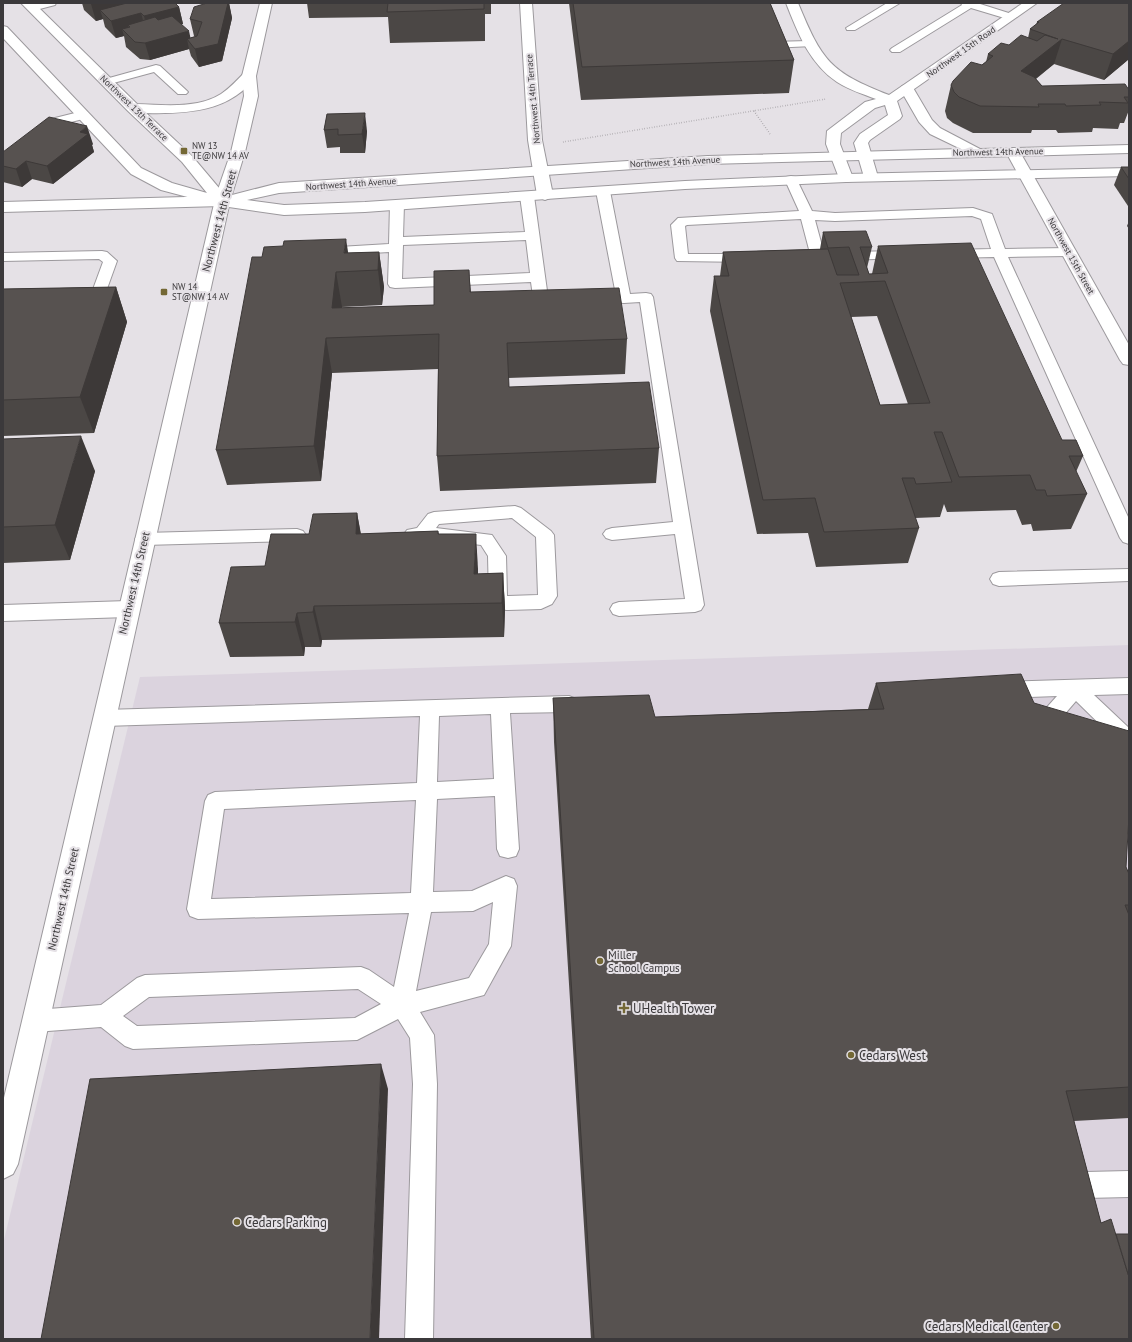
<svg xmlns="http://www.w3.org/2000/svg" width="1132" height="1342" viewBox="0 0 1132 1342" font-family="'PT Sans',sans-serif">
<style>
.built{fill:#dbd3de}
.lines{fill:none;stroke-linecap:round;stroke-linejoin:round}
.service-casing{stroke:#9c999d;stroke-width:2}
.minor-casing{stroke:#9c999d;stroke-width:2}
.tertiary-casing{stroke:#9c999d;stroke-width:2}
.secondary-casing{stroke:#9c999d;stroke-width:2}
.path{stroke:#939094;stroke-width:1.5;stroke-dasharray:0.5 2;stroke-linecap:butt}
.service{fill:#fff;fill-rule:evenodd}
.minor{fill:#fff;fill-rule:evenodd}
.tertiary{fill:#fff;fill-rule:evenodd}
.secondary{fill:#fff;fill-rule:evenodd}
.wall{fill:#4b4745;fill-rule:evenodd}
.shaded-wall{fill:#3d3938}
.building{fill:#575250;stroke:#3d3938;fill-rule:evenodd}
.poi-dot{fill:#746835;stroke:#e5e1e6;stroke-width:1.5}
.labels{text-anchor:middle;stroke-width:4;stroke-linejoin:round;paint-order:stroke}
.far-street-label{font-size:9px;fill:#3b393b;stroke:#e5e1e6}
.far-poi-label{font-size:9px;fill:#3b393b;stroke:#e5e1e6;text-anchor:start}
.street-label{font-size:11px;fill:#3b393b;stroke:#e5e1e6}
.poi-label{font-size:11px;fill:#3b393b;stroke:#e5e1e6;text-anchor:start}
.near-poi-label{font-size:13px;fill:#3b393b;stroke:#e5e1e6;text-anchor:start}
</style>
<rect width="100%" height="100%" fill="#e5e1e6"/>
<!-- built -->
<path class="built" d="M1129,645v694h-1126v-95l137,-567z"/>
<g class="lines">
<!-- service casing -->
<g class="service-casing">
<g id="service">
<path d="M39,3h17l-1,2 -23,6 -5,-3 1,-2z"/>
<path d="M887,3h13l-45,27h-8l-1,-2z"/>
<path d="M961,3h16l38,12 1,2 -5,3 -40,-12 -71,44h-8l-2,-2 2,-2 70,-43z"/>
<path d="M809,41l6,3 -2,2 -43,2 -6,-3 6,-3z"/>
<path d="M156,65l4,1 26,24 2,2 -2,2h-8l-24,-22 -48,13 -4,-1 -2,-2 2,-2z"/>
<path d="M83,111l4,1 2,3 -2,3 -32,8 -48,41 -4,1v-10l44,-38z"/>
<path d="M791,176l5,1 1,3 15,31 23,2 138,-5 19,6 13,35 64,-1 5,1 2,3 -2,3 -5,1 -61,1 121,262v25l-6,-2 -3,-4 -126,-281 -43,1 -5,-1 -2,-3 2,-3 5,-1 40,-1 -10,-30 -9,-3 -137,5 -20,-1 10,37 -2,3 -5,1 -5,-1 -2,-3 -10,-38 -114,6 -2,1 3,28h60l5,1 2,3 -2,3 -5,1 -71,-1 -2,-3 -4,-33 7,-7 121,-7 -14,-31 1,-3z"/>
<path d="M603,187l5,1 2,3 20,103 16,-1 5,1 2,3 51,308 -3,5 -6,2 -76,4 -6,-2 -3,-5 3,-5 6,-2 66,-3 -10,-65 -63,6 -6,-2 -3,-4 3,-4 6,-2 61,-6 -33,-220 -16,1 -18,-1 -2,-3 2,-3 10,-1 -20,-104 2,-3z"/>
<path d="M527,192l5,1 2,3 14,102 11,1 2,3 -2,3 -18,2 -5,-1 -2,-3 -3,-21 -136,6 -5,-1 -2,-3 1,-32 -67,4 -5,-1 -2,-3 2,-3 5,-1 67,-4 1,-40 2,-3h10l2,3 -1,33 122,-5 -5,-36 2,-3zM526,240l4,33 -128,6 1,-34z"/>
<path d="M102,251l5,1 10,9 -18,50 -2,3 -5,1 -5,-1 -2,-3 18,-49 -4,-3 -96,2v-8z"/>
<path d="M902,251l5,1 2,3 -2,3 -62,2 -5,-1 -2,-3 2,-3 5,-1z"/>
<path d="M515,506l6,2 30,23 3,4 3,61 -5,8 -11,5 -35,1 -12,-4 -5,-8 -1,-42 -7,-11 -39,-5h-29l-6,-2 -3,-4 3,-4 10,-2 11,-14 6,-2zM512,518l24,19 2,58 -31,1 -1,-40 -14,-21 -56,-7 3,-4z"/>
<path d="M297,529l6,2 3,4 -3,4 -6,2 -153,4 -6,-2 -3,-4 3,-4 6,-2z"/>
<path d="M1129,569v12l-130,5 -6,-2 -3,-5 3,-5 6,-2z"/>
<path d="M1129,678v16l-35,1 35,33v20l-7,-2 -46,-45 -19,22 2,8 -3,6 -7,2 -7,-2 -5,-16 3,-6 17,-19 -55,2 -7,-3 -3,-5 3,-5 7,-3z"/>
<path d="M569,696l7,3 3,5 -3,5 -7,3 -59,1 9,136 -3,7 -8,2 -8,-2 -3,-7 -2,-53 -58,3 -4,93 39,-1 34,-15 8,3 3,7 -6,60 -27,49 -64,17 14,23 3,49 -4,255h-28l8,-255 -3,-46 -12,-19 -41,21 -224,9 -8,-3 -24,-19 -66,5 -8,-3 -4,-8 4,-8 8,-3 66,-5 36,-27 8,-3 216,-8 8,3 25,17 15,-74 -211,6 -8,-3 -3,-7 18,-108 3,-6 7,-3 202,-9 3,-67 -316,10 -7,-2 -3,-6 3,-6 7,-2zM491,714l3,65 -57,3 2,-66zM416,800l-5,93 -200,6 13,-90zM493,902l-4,42 -20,34 -53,13 15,-79 42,-1zM358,989l23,15 -26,14 -218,8 -14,-10 26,-19z"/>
<path d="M1129,1171v26l-43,1 -9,-4 -4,-9 4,-9 9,-4z"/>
</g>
</g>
<!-- minor casing -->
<g class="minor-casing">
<g id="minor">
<path d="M260,3h12l-16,73 2,20 -13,56 -15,49 -3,3 -5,2 -5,-2 -3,-3 17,-49 13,-56 -2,-20z"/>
<path d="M520,3h12l10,137 11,55 -3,3 -5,2 -5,-2 -3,-3 -9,-55z"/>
<path d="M786,3h12c24,58 32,69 91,92l134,-92h14l-140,98 5,15 -2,3 -30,21 -2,3 10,34 -2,3 -5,1 -5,-1 -2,-3 -10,-34 6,-9 28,-19 -3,-10 -10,3 -34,25 -1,11 13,34 -2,3 -5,1 -5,-1 -2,-3 -13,-34 1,-13 38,-29 11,-3c-13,-5 -27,-9 -39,-17 -28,-19 -39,-49 -51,-79z"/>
<path d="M1013,148l5,1 2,3 109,193v20l-6,-1 -3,-4 -114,-208 2,-3z"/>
<path d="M128,601l7,2 4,6 -4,6 -7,2 -125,4v-16z"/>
</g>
</g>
<!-- tertiary casing -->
<g class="tertiary-casing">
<path id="tertiary" d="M907,85l5,1 20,34 8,8 40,21 149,-4v8l-421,11 -429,29 -32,7 37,5 81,-3 320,-21 161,-7 283,-6v8l-283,6 -161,7 -320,23 -81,3 -62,-9 -219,6v-10l219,-6 8,2 2,-3 47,-12 429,-27 253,-7 -31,-15 -11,-12 -19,-33 2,-3z"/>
</g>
<!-- secondary casing -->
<g class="secondary-casing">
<path id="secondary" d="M21,3h13l103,101c27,1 61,5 84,-10 9,-6 16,-14 23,-21h10l2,3c-25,36 -70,38 -110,37l46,43 38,45 -212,963 -5,10 -10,5v-77l211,-898 -53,-14 -30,-16 -128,-136v-12l4,1 134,141 31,15 35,10 -25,-31 -54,-51z"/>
</g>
<!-- path -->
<g class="path">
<path d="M754,111l16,23"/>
<path d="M563,142l263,-43"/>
</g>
<!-- service -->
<use href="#service" class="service"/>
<!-- minor -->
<use href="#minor" class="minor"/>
<!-- tertiary -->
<use href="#tertiary" class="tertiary"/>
<!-- secondary -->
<use href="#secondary" class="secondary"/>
</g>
<!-- wall -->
<g class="wall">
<path d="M82,3h93l4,4 4,17h-2l9,14 6,-2h-2l-4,-17 17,-16h22l3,15 -10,43 -23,6 -8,-11 -2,-7 -39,11 -10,-1 -14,-12 -2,-11 -8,2 -11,-11 -2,-8 -7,2 -12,-11z"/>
<path d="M307,3h184v11h-6v27l-95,2 -2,-26 -79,1z"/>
<path d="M569,3h201l24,57 -5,33 -208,7z"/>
<path d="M1129,3v56l-25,21 -50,-16 -18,15 6,7 87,4v20l-5,13h-4l-2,6 -25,-1 -1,4 -34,1 -2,-3h-24l-1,3h-58l-20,-10 -6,-5 -2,-7 6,-26 35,-23 2,-8 21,-9 19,-7 2,-9 6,-4 1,-3z"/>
<path d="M327,114l40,17 -2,22h-25v-6l-13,1 -3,-18z"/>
<path d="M93,144l-1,1 2,7 -41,32 -21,-5 -10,8 -19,-5v-30z"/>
<path d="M1121,167h8v39h-1l-14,-21z"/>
<path d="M1129,221v8l-2,-3z"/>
<path d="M823,232l49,15 -5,21 2,6h3l6,-28 184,194 21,16 -7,16 11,22 -16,35 -38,2 -2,-7 -9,1 -6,-15 -69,2 -3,-8 -4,13 -25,1 4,10 -11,35 -92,4 -8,-34 -51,1 -47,-223 4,-35h6l3,-24 97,-3zM877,316l31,88 -28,1 -29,-88z"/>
<path d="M379,252l5,35 -2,18 -40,2 -1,1 93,-3 37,-13 156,47 -2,35 -117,4 1,9 150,61 -3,35 -216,8 -3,-35 1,-87 -106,4 -11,108 -94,4 -11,-35 132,-197z"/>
<path d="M116,287l11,35 -33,111 -91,3v-147z"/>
<path d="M3,439l92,32 -25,89 -67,3z"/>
<path d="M357,513l4,21 77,-3 1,3 39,35v5l25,-1 2,35 -1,29 -182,3 -1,7h-16l-1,9 -74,1 -11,-34 46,-57 44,-32z"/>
<path d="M876,683l158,20 92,164 3,7v244l-55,3 27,102 15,11 13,105h-538l-37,-597 -1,-44 102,19 213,-8z"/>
</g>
<!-- shaded-wall -->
<g class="shaded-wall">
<path d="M96,3h68l-64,7 3,9 -7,2 -5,-17z"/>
<path d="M228,3h1l3,15 -10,43 -23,6 -4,-18z"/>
<path d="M179,7l4,17 -35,9 -4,-17z"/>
<path d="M141,13l5,18 -16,-4 -2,-2 2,10 -8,-6 2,7 -8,2 -5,-17z"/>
<path d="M189,31l3,14 -5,-6 2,10 -39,11 -5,-17z"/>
<path d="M1062,39l-8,25 -41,32 8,-25z"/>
<path d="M1129,41v18l-25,21 9,-26z"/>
<path d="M365,113l2,18 -2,22 -3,-19z"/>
<path d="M87,126l6,18 -1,1 2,7 -41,32 -6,-18 33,-34z"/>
<path d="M26,161l6,18 -10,8 -6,-18z"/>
<path d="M346,239l5,32 -7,-18z"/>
<path d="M379,252l5,35 -2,18 -4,-35z"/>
<path d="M469,270l3,34 -2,-12z"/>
<path d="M336,272l6,35 -3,30 -7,-29z"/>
<path d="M116,287l11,35 -33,111 -14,-36z"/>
<path d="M326,338l6,35 -11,108 -7,-35z"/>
<path d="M81,436l14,35 -25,89 -15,-35z"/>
<path d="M357,513l6,35 -7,-14z"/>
<path d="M476,534l2,35 -1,35 -3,-30z"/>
<path d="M503,573l2,35 -1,29 -2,-34z"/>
<path d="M314,606l8,34 -1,7 -8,-35z"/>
<path d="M297,613l8,34 -1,9 -9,-34z"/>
<path d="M381,1064l7,25 -9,250h-9z"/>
</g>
<!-- building -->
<g class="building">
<path d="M127,3h48l4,4 -35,9 -3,-3 -30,8 -11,-11z"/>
<path d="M207,3h21l-10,41 -23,5 -8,-10 10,-3 5,-14 -12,-3 4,-12z"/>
<path d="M388,3h96v6l-97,3z"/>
<path d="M573,3h197l24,57 -212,7z"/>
<path d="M1064,3h65v38l-16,13 -51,-15 -41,32 13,6 8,9 83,-2 4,6v7h-5l4,6 -29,-1 2,3 -35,1 -1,-2h-27l1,3 -59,-1 -21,-9 -5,-5 -3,-7 2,-4 18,-19 11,3 11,-9 -5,-2 13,-11 8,2 12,-10 16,6 8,-6 13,4 -28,-10 9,-7h-2z"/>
<path d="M172,16l17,15 -44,12 -10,-1 -13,-13 8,-2 -2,-2 27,-8 3,3z"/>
<path d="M365,113l-3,21 -24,1v-6l-14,1 3,-16z"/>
<path d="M49,117l38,9 -7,6 8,2 -41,32 -21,-5 -10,8 -13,-3v-14z"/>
<path d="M1121,167h8v12z"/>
<path d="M866,231l6,16h-12l9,27 19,-1 -10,-27 93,-3 91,197h14l7,16h-14l18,38 -40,2 -2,-6h-9l-6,-15 -71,2 -17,-45h-8l18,50 -36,2 -2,-6h-12l17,50 -95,4 -9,-34 -52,2 -49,-224h15l-6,-24 105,-3 9,26h22l-10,-28 -21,1 -5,-16zM885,281l45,122 -50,2 -40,-122z"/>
<path d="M346,239l-2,14 35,-1 -1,18 -42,2 -4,36 102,-3v-34l35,-1 1,22 149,-4 8,51 -120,4 2,44 140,-5 10,66 -222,8 2,-122 -113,4 -12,108 -98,4 36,-193h10l2,-10 19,-1 1,-5z"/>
<path d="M116,287l-36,110 -77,3v-111z"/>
<path d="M81,436l-26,89 -52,2v-88z"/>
<path d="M357,513l-1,21 82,-3v3h38l-2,40 29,-1 -1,30 -188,3 -1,6 -16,1 -2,9 -76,1 12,-56 34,-1 6,-32h38l4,-20z"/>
<path d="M1021,674l13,29 95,28v85l-3,51 3,7v31h-4l4,10v172l-63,4 35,132 10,-4 18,58v62h-535l-41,-641 96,-3 6,22 229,-8 -8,-26z"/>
<path d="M381,1064l-11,275h-329l49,-260z"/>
<path d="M1116,1234h13v43z"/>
</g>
<!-- markers -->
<g class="poi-dot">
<rect x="180" y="147" width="8" height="8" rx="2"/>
<rect x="160" y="288" width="8" height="8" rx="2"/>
<circle cx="600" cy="961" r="4"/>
<path d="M622 1002h4v4h4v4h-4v4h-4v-4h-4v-4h4z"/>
<circle cx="851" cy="1055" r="4"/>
<circle cx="237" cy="1222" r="4"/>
<circle cx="1056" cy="1326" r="4"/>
</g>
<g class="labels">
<!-- far-street labels -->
<g class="far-street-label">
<text transform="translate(961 52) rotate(-35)" y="3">Northwest 15th Road</text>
<text transform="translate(533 99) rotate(-95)" y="3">Northwest 14th Terrace</text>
<text transform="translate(134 108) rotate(44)" y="3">Northwest 13th Terrace</text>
<text transform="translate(998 152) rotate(-1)" y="3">Northwest 14th Avenue</text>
<text transform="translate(675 162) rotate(-3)" y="3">Northwest 14th Avenue</text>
<text transform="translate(351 184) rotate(-4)" y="3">Northwest 14th Avenue</text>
<text transform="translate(1071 256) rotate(61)" y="3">Northwest 15th Street</text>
</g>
<!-- far-poi labels -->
<g class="far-poi-label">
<text x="192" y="149">NW 13<tspan x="192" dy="10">TE@NW 14 AV</tspan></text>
<text x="172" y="290">NW 14<tspan x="172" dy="10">ST@NW 14 AV</tspan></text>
</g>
<!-- street labels -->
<g class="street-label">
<text transform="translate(219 221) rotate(-75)" y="4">Northwest 14th Street</text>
<text transform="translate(134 583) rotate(-77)" y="4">Northwest 14th Street</text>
<text transform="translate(63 899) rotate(-77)" y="4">Northwest 14th Street</text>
</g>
<!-- poi labels -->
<g class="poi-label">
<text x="608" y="959">Miller<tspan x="608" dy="13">School Campus</tspan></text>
</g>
<!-- near-poi labels -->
<g class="near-poi-label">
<text x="633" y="1013">UHealth Tower</text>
<text x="859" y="1060">Cedars West</text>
<text x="245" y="1227">Cedars Parking</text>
<text x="1048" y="1331" text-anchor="end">Cedars Medical Center</text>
</g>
</g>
<!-- border -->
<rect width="1132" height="1342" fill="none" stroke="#3b393b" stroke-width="8"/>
</svg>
